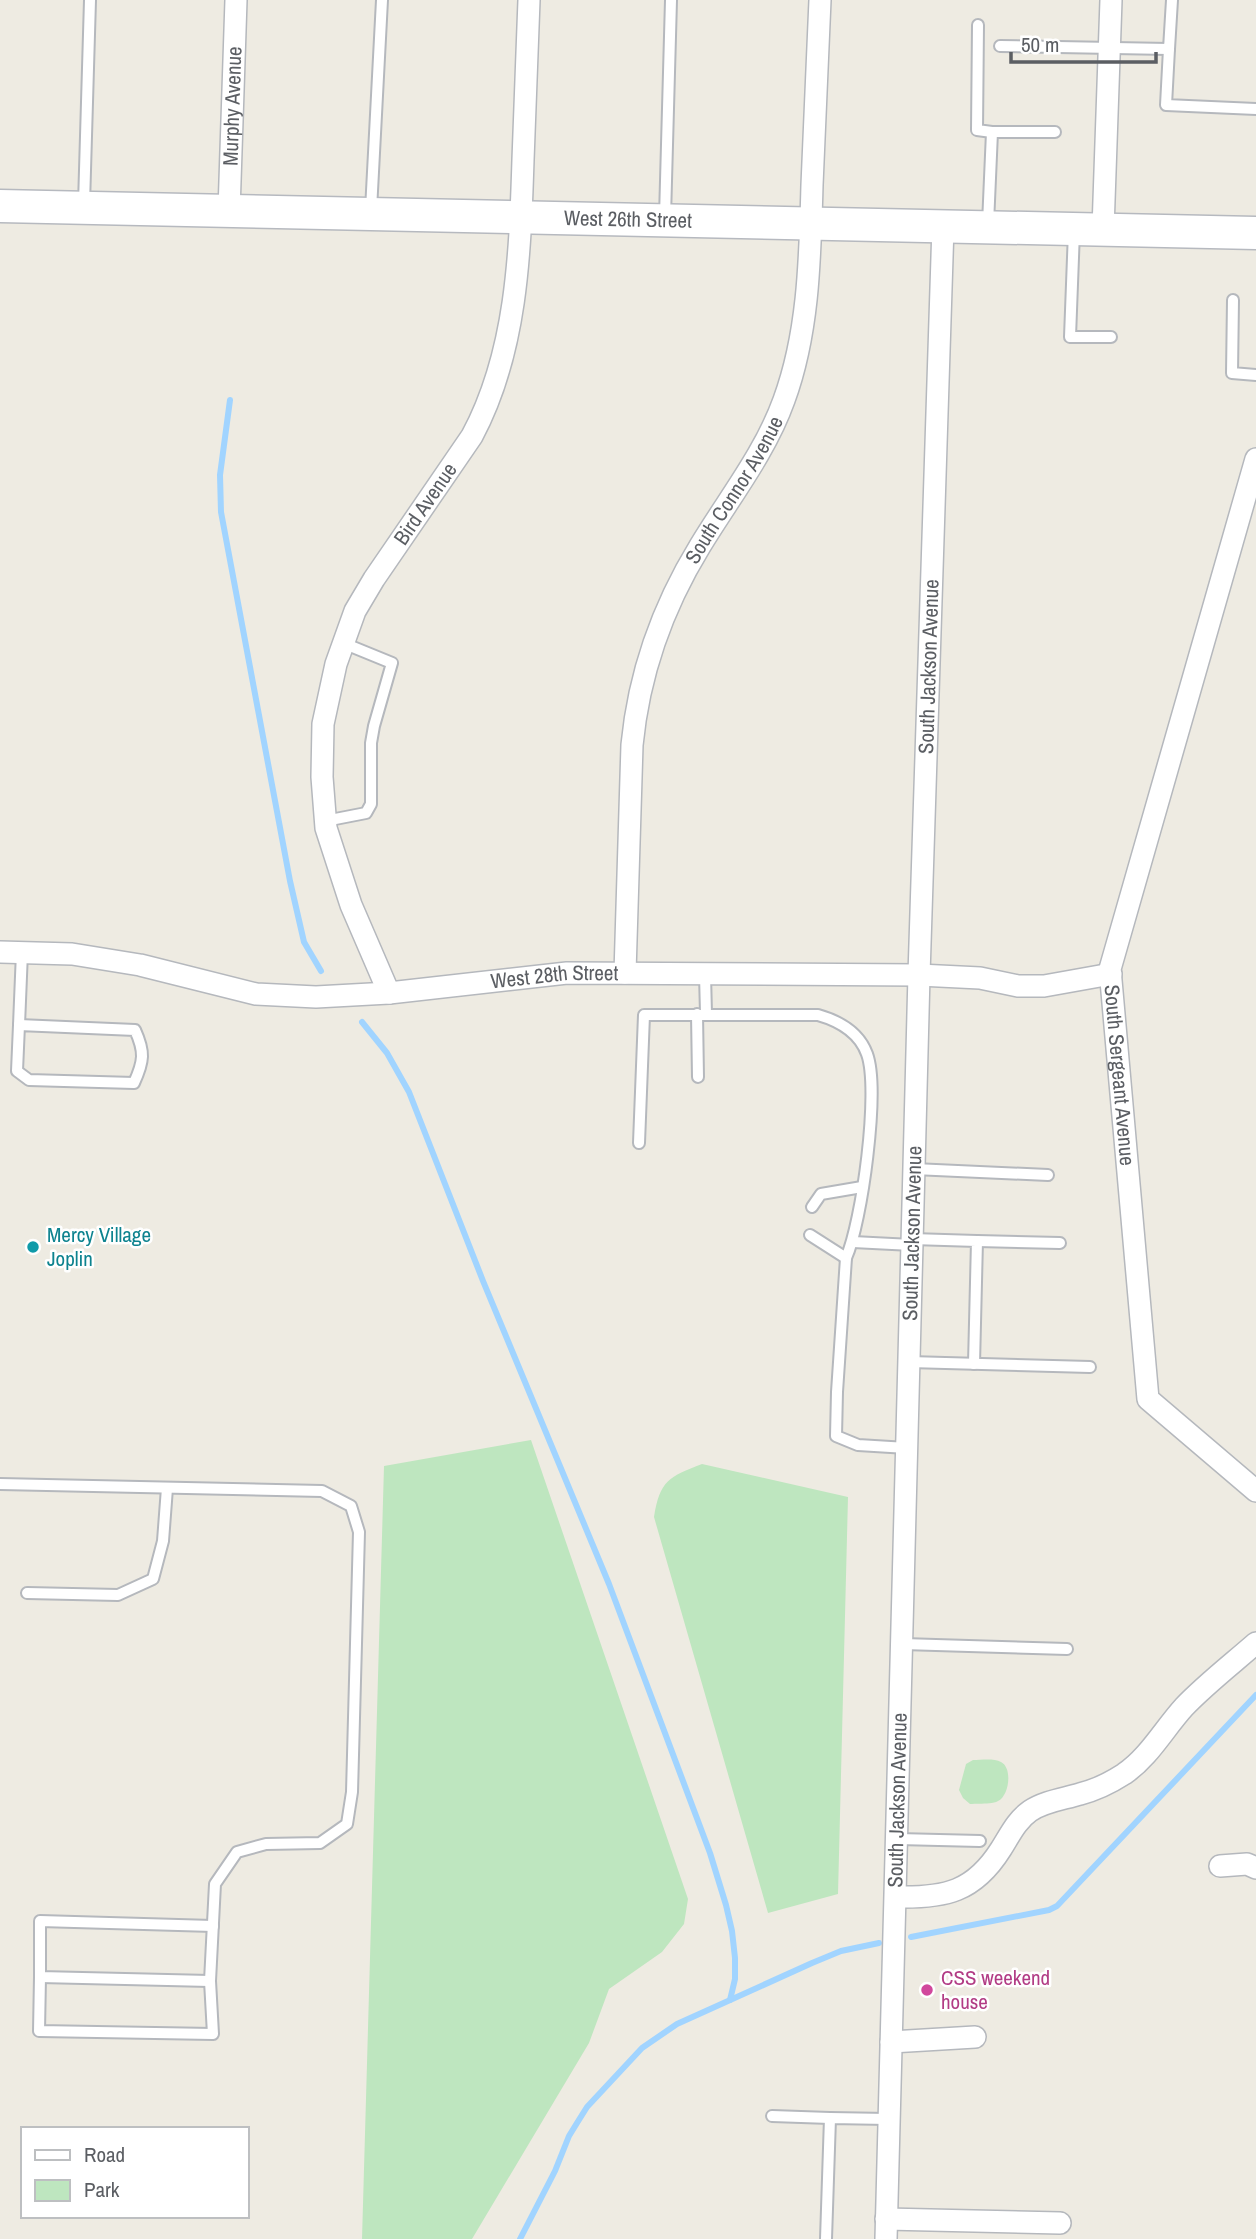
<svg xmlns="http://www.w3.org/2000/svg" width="1256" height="2239" viewBox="0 0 1256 2239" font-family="'Archivo Narrow',sans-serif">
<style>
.green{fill:#bee6bf}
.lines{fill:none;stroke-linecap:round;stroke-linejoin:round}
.stream{stroke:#a1d4ff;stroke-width:6}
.lane-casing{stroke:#b5b8bd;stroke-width:14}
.street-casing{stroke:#b5b8bd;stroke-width:24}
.secondary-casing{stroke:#b6b9bf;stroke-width:35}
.lane{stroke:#fff;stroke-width:10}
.street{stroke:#fff;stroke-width:21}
.secondary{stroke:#fff;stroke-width:32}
.culture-dot{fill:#0f9aa8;stroke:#fff;stroke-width:2.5}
.hotel-dot{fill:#d1479c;stroke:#fff;stroke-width:2.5}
.labels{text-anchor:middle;stroke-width:5;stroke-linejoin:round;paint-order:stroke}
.street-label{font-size:21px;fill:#5b5e63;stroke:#fff}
.culture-label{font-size:21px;fill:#0d838f;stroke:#fff;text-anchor:start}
.hotel-label{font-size:21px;fill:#b23c85;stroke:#fff;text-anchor:start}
</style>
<rect width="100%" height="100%" fill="#eeebe2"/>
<!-- green -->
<g class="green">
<path d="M531,1440l157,459 -4,25 -22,28 -53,37 -20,54 -117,196h-110l22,-773z"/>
<path d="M702,1464l146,33 -10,397 -70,19 -114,-396c6,-37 15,-40 48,-53z"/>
<path d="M973,1760c8,0 21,-2 28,2 12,6 8,34 -3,39 -7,4 -20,2 -28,3l-7,-6 -4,-8 7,-26z"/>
</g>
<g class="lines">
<!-- stream -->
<g class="stream">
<path d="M230,400l-10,75 1,37 69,369 14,61 17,29"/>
<path d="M362,1022l25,31 22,39 74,189 126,303 101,269 16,52 6,26 3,27v21l-5,21"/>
<path d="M911,1937l138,-27 8,-4 199,-211"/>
<path d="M520,2239l35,-68 14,-35 8,-13 10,-16 55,-59 35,-24 135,-61 29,-12 38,-8"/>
</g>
<!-- lane casing -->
<g class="lane-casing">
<g id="lane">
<path d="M978,25l-1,105 15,2"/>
<path d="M1000,46l169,3 3,-49"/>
<path d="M1169,49l-3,56 90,4"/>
<path d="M84,204l6,-204"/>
<path d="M371,210l11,-210"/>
<path d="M665,217l6,-217"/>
<path d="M988,224l4,-92h63"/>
<path d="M1074,231l-4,106h41"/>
<path d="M1233,300l-1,73 24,2"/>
<path d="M325,821l41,-8 5,-9v-61l3,-17 18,-63 -49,-20"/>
<path d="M705,974l1,40"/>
<path d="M697,1014l1,63"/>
<path d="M19,1025l116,5c10,22 9,31 -1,53l-105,-3 -12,-9z"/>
<path d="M19,1025l3,-73"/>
<path d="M639,1143l5,-128h174c21,6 41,17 49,39 13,36 -5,168 -21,204l-9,134 -1,44 22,9 49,3"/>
<path d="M914,1169l134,6"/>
<path d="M812,1207l9,-13 41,-7"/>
<path d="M810,1235l36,23"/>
<path d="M912,1239l65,2 -3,123"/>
<path d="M977,1241l83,2"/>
<path d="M853,1242l59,3"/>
<path d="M909,1362l181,5"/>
<path d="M0,1484l322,7 29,15 8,26 -7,260 -5,32 -27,19 -54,1 -29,8 -22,32 -5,97 3,53 -174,-3 1,-54"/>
<path d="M27,1593l91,2 35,-16 10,-38 4,-53"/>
<path d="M903,1644l164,5"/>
<path d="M898,1839l82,2"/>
<path d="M210,1981l-170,-4v-56l173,5"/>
<path d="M772,2116l58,2"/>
<path d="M826,2239l4,-121 58,1"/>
</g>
</g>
<!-- street casing -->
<g class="street-casing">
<g id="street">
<path id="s1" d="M229,211l7,-211"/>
<path d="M1103,229l8,-229"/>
<path id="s2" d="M1256,459l-146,510 38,430 108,92"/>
<path id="s3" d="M0,952l72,2 68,11 116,29 60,3 73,-4 178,-20 352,2 61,3 38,8h26l67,-12"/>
<path id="s4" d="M625,973l7,-228c7,-72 30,-137 68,-199 29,-48 65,-93 84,-146 25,-68 26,-143 28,-215 3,-61 5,-123 8,-185"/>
<path id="s5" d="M389,993l-38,-88 -25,-77 -4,-51 1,-53 13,-60 19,-53 19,-32 98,-143c45,-84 48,-182 51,-276 2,-53 4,-107 6,-160"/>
<path d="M1220,1866l27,-2 9,4"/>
<path d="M897,1897c48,1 77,-5 104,-48 9,-14 15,-28 29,-38 15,-10 34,-12 50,-17 16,-4 30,-11 44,-20 25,-17 40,-45 60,-67 22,-23 48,-43 72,-64"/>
<path d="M891,2042l84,-5"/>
<path d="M886,2219l174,4"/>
<path id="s6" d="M886,2239l33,-1264 24,-749"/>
</g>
</g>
<!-- secondary casing -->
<g class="secondary-casing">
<g id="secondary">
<path id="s7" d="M0,206l1256,27"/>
</g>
</g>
<!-- lane -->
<use href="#lane" class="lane"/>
<!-- street -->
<use href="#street" class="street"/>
<!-- secondary -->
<use href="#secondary" class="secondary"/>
</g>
<!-- markers -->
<circle class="culture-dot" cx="33" cy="1247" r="7"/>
<circle class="hotel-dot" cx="927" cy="1990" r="7"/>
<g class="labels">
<!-- street labels -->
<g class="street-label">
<text dy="7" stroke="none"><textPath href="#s1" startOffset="105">Murphy Avenue</textPath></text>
<text dy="7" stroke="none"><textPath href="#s7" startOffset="628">West 26th Street</textPath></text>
<text dy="7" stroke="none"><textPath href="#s4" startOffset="506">South Connor Avenue</textPath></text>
<text dy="7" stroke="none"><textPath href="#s5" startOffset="527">Bird Avenue</textPath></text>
<text dy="7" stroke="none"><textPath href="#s6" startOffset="1573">South Jackson Avenue</textPath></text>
<text dy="7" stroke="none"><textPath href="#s3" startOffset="560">West 28th Street</textPath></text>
<text dy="7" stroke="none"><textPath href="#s2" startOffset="637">South Sergeant Avenue</textPath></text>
<text dy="7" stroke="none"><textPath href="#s6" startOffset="1006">South Jackson Avenue</textPath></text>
<text dy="7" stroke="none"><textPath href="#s6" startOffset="439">South Jackson Avenue</textPath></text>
</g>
<!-- culture labels -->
<g class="culture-label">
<text x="47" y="1242">Mercy Village<tspan x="47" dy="24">Joplin</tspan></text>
</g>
<!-- hotel labels -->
<g class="hotel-label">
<text x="941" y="1985">CSS weekend<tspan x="941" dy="24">house</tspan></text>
</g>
</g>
<!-- legend -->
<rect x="21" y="2127" width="228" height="91" fill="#ffffff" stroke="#bdbfc1" stroke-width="2"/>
<rect x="35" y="2150" width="35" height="10" fill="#ffffff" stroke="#bdbfc1" stroke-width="2"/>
<text x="84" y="2162" font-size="21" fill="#5b5e63">Road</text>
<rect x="35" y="2180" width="35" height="21" fill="#bee6bf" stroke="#bdbfc1" stroke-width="2"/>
<text x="84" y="2197" font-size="21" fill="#5b5e63">Park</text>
<!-- scale -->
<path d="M1011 52v10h145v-10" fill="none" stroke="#5b5e63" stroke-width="3.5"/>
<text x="1021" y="52" font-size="21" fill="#5b5e63" stroke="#ffffff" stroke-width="5" paint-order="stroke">50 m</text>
</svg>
